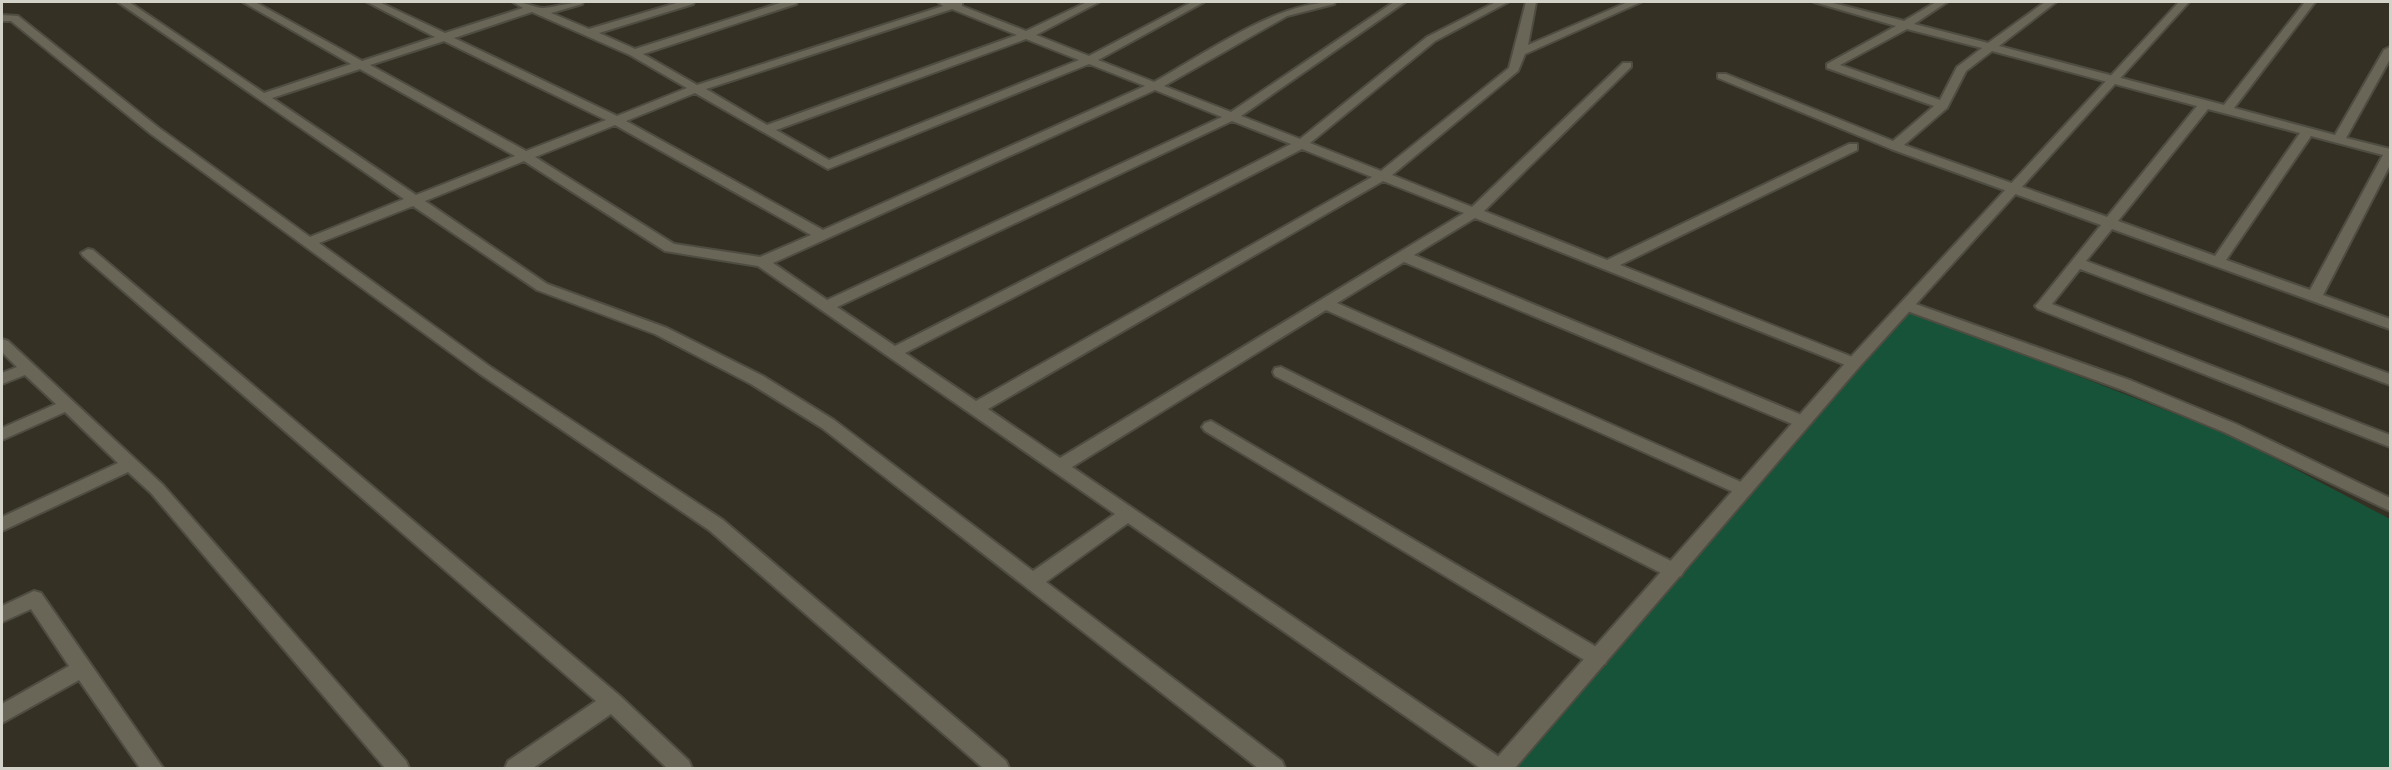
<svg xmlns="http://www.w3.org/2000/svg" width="2392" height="770" viewBox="0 0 2392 770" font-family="'IBM Plex Sans',sans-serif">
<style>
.green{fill:#175339}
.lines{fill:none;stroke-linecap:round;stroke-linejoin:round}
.minor-casing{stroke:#4f4d42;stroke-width:4}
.tertiary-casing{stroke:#4f4d42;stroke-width:4}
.minor{fill:#696658;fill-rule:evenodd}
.tertiary{fill:#696658;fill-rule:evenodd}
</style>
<rect width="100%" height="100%" fill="#343124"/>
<!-- green -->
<path class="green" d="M1904,308l328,128 158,83v249h-888z"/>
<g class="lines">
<!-- minor casing -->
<g class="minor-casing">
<g id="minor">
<path d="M118,2h11l135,91 87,-29 -108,-62h12l107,59 73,-24 -68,-35h12l66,31 78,-25 -10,-6c11,0 18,4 28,6 5,1 31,-6 42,-6l-1,2 -31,9 38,16 91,-27h14l-1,2 -94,29 36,16 148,-47h14l-1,2 -153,50 54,31 246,-79 -5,-4h24v4l64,25 61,-29h12l-63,33 53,21 103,-54h12l-106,58 56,22c52,-29 122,-80 181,-80l-1,2 -47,12 -123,70 67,26 163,-110h11l-164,114 59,23 127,-102 69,-35h12l-73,39 -125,102 71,28 128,-103 17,-66h10l-8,43 100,-43h13l-116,52 -7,17 -126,104 80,32 151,-144h8v4l-147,144 123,49 242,-116h8v6l-237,115 240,95 2,3 -8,5 -6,-2 -373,-148 -61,37 395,163 3,4 -9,5 -6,-1 -393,-164 -67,41 413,183 3,4 -3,4h-12l-412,-184 -254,157 433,294 3,7h-28l-352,-245 -82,59 236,179 3,7h-27l-436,-340 -71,-44 -96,-50 -118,-44 -124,-84 -94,37 173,125 231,152 283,241 3,7h-26l-274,-238 -229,-156 -329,-240 -140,-113h-9v-6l16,1 141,112 151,109 94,-38zM952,9l65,26 -250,90 -61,-36zM532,12l98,43 57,33 -70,28 -163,-78zM1026,39l53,21 -250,100 -53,-30zM444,41l162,79 -80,31 -156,-86zM1089,64l56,22 -322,144 -197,-109 69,-28 133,76zM360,69l155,87 -99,39 -144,-97zM1155,90l67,27 -395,183 -54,-37zM1232,121l59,23 -396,202 -58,-39zM615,125l196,110 -51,22 -86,-13 -139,-87zM1302,149l70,28 -396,224 -71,-48zM524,161l141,90 93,15 357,248 -82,57 -199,-151 -71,-44 -96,-48 -120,-44 -122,-83zM1383,181l81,32 -404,245 -72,-49z"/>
<path d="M1814,2h15l75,19 32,-19h11l-33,22 74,19 57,-41h11l-57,44 225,59 81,-103h10l-81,106 101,27 49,-85 6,-3v12l-44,79 44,11v16l-67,130 67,24v10l-278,-100 -26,32 304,113v11l-310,-116 -28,35 338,131v12l-352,-138 -3,-3 3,-3 63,-78 -210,-76 -173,-71v-4h8l167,67 41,-35 -107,-38v-4l69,-38zM1907,29l75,19 -25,19 -17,33 -100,-35zM1992,51l205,55 -90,111 -203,-72 43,-37 19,-37zM2208,109l92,24 -85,123 -97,-35zM2311,136l72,19 -73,135 -84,-30z"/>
<path d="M88,249l5,1 527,446 69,65 3,7h-25l-56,-54 -78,54h-28l3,-7 88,-60 -513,-445 -2,-3z"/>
<path d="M1907,301l225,80 104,43 154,74v13l-166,-79 -104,-43 -218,-80 -3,-3 3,-3z"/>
<path d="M2,339l6,2 155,144 243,276 3,7h-24l-234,-275 -23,-21 -126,59v-14l116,-54 -53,-51 -63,28v-12l54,-24 -31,-29 -23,9v-11l15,-6 -15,-15z"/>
<path d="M1281,367l400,199 3,5 -3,5 -7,2 -7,-2 -392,-200 -2,-4 2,-4z"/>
<path d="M1211,421l394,231 3,6 -3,6 -7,2 -7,-2 -386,-233 -3,-4 3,-4z"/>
<path d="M34,591l7,2 122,175h-23l-61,-88 -77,43v-19l67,-38 -38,-57 -29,13v-16z"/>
</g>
</g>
<!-- tertiary casing -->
<g class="tertiary-casing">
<path id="tertiary" d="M2179,2h10l-329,364 -345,402h-24l3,-7 354,-401z"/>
</g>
<!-- minor -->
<use href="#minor" class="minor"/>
<!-- tertiary -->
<use href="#tertiary" class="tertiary"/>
</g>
<!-- border -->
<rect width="2392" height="770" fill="none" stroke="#d3d2c9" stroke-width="6"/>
</svg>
